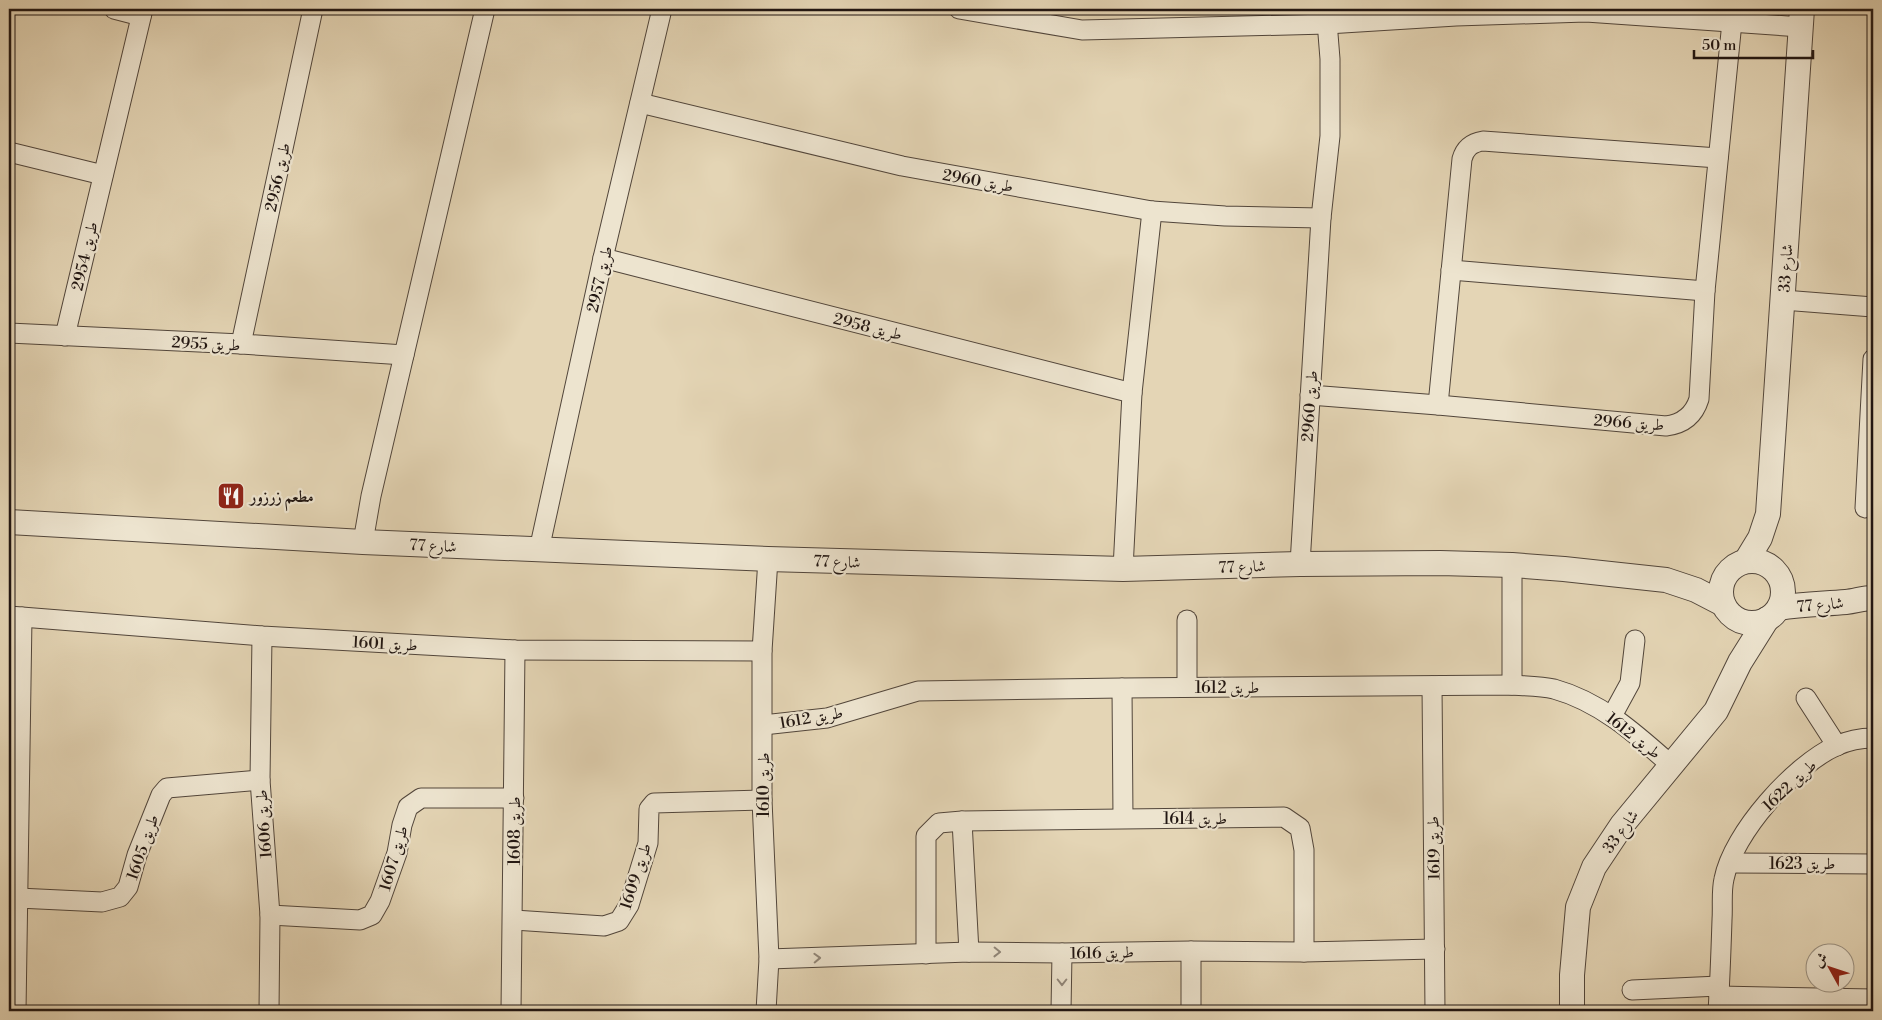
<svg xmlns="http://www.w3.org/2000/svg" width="1882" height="1020" viewBox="0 0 1882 1020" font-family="'Libre Bodoni',Amiri,serif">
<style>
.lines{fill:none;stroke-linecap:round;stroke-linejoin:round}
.minor-casing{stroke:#52463b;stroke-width:21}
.tertiary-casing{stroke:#52463b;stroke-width:26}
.minor{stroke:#ede4cf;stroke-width:19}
.tertiary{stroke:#ede4cf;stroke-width:24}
.oneway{stroke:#91877a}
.labels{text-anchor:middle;stroke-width:4.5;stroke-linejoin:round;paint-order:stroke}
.street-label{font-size:16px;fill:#211612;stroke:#ede4cf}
.poi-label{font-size:16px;font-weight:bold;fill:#211612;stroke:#ede4cf;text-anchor:start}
</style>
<rect width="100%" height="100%" fill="#e4d5b5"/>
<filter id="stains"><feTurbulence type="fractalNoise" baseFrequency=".004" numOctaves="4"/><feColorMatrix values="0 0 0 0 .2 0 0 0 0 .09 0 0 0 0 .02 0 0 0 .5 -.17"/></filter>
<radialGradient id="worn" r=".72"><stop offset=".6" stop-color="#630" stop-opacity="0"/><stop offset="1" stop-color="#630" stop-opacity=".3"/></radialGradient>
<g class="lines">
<!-- minor casing -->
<g class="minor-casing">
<g id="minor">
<path d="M114,9l27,7"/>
<path d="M959,9l123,21 245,-6 129,-8 130,-4 215,15"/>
<path d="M640,103l262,63 250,45 73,5 96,2"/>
<path d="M9,152l94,23"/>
<path d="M603,258l529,135"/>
<path d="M1451,270l254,21"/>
<path d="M1783,300l90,7"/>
<path d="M9,333l232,11 163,11"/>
<path d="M65,336l78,-327"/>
<path d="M241,344l72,-335"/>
<path d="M1310,395l128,10 228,21c17,-2 28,-11 33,-27l6,-108 27,-269"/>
<path d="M1438,405l24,-246c3,-11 9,-16 21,-18l235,17"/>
<path d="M1865,508l8,-149"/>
<path d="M363,542l8,-46 114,-487"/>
<path d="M539,550l64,-292 59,-249"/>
<path d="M1300,564l21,-346 9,-82v-77l-4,-50"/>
<path d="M1123,569l9,-176 20,-182"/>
<path d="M9,616l253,20 253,14 247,1"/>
<path d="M1187,620v67"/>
<path d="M262,636l-2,144 10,135 -1,96"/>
<path d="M1512,685v-120"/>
<path d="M1432,686l3,325"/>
<path d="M1122,688l1,130"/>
<path d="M1806,698l31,48"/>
<path d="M1612,716l18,-33 5,-43"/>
<path d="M763,725l64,-7 91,-27 204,-3 390,-3c13,1 29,1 42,4 47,13 82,45 118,77"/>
<path d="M962,821l7,131"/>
<path d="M1730,863l143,1"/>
<path d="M18,898l84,4 18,-5 8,-10 9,-32 24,-60 6,-7 93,-8"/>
<path d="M270,915l90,5 12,-5 8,-14 17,-48 5,-28 6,-18 13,-9h93"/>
<path d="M514,920l90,6 15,-5 10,-16 19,-62 1,-34 5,-6 108,-3"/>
<path d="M1191,951v60"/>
<path d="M926,954v-118l13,-13 23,-2 322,-4 16,11 4,22v102"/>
<path d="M769,959l200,-7 93,1 129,-2 113,1 131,-3"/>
<path d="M1632,990l87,-4"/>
<path d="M1719,996l154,3"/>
<path d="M16,1011l6,-394"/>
<path d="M511,1011l4,-361"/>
<path d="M766,1011l3,-52 -7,-159v-149l6,-92"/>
<path d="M1061,1011l1,-58"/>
<path d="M1718,1011c2,-30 3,-60 4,-91 1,-13 -1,-28 2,-41 9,-46 70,-114 112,-133 11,-5 25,-8 37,-8"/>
</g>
</g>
<!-- tertiary casing -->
<g class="tertiary-casing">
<g id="tertiary">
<path d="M9,522l354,20 405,17 355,10 177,-5 140,-1 72,2 52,4 102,11 30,10 27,14"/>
<circle cx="1752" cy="592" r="31"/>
<path d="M1746,561l14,-23 8,-24 34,-505"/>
<path d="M1779,608c22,-4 44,-4 67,-6 10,-1 17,-4 27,-4"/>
<path d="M1572,1011v-36l6,-68 16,-40 28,-42 94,-114 24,-49 27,-43"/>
</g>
</g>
<!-- minor -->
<use href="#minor" class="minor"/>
<!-- tertiary -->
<use href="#tertiary" class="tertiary"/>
</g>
<!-- one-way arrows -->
<defs><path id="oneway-chevron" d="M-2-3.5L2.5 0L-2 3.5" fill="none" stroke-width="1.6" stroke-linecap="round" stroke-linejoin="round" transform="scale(1.25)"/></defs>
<g class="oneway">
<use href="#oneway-chevron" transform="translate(997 952) rotate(1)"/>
<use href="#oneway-chevron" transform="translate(817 958) rotate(-2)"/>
<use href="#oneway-chevron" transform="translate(1062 982) rotate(90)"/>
</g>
<!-- icons -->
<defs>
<g id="restaurant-square" transform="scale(1.4375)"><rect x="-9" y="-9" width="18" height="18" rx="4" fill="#8f2418" stroke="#ede4cf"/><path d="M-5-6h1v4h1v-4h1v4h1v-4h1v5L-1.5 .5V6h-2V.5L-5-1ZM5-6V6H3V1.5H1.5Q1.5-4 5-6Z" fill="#fff"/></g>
</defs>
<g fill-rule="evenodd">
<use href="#restaurant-square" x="231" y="496"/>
</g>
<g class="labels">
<!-- street labels -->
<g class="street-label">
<text transform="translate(277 177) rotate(-78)" y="6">طريق 2956</text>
<text transform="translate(978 180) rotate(10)" y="6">طريق 2960</text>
<text transform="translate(84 256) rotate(-77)" y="6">طريق 2954</text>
<text transform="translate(1785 268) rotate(-86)" y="6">شارع 33</text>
<text transform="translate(599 279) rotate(-77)" y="6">طريق 2957</text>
<text transform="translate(868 326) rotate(14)" y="6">طريق 2958</text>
<text transform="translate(206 343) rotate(3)" y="6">طريق 2955</text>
<text transform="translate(1309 406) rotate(-86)" y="6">طريق 2960</text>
<text transform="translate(1629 422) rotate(4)" y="6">طريق 2966</text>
<text transform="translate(433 545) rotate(3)" y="6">شارع 77</text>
<text transform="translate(837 561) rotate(2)" y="6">شارع 77</text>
<text transform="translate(1242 566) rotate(-2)" y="6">شارع 77</text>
<text transform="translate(1820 604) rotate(-5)" y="6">شارع 77</text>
<text transform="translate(385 643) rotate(3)" y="6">طريق 1601</text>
<text x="1227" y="693">طريق 1612</text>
<text transform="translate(811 717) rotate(-10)" y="6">طريق 1612</text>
<text transform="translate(1634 735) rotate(38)" y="6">طريق 1612</text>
<text transform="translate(763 785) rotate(-90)" y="6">طريق 1610</text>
<text transform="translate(1789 785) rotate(-43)" y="6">طريق 1622</text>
<text x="1195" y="824">طريق 1614</text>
<text transform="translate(263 824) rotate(-94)" y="6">طريق 1606</text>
<text transform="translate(514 831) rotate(-90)" y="6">طريق 1608</text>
<text transform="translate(1620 831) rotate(-54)" y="6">شارع 33</text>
<text transform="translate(142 847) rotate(-71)" y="6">طريق 1605</text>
<text transform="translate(1433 848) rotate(-91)" y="6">طريق 1619</text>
<text transform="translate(393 858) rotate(-74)" y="6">طريق 1607</text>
<text x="1802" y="869">طريق 1623</text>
<text transform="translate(635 876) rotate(-72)" y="6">طريق 1609</text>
<text transform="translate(1102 952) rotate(-1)" y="6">طريق 1616</text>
</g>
<!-- poi labels -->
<g class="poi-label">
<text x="250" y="502">مطعم زرزور</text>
</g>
</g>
<!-- margin -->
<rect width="1882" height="1020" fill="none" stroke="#e4d5b5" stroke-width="30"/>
<rect x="10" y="10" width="1862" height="1000" fill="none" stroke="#211612" stroke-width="2.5"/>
<rect x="15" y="15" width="1852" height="990" fill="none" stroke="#211612"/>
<!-- north arrow -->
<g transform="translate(1830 968) rotate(310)"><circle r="24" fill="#ede4cf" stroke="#9b9283"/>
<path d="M0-4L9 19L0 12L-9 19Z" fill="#8f2418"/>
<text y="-8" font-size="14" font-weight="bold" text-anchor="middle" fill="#211612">ش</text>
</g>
<!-- scale -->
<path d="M1694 50v8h119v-8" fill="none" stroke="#211612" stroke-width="2.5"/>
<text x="1702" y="50" font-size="15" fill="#211612" stroke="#ede4cf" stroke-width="4" paint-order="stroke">50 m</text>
<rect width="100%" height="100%" filter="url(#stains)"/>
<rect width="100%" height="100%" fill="url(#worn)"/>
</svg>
